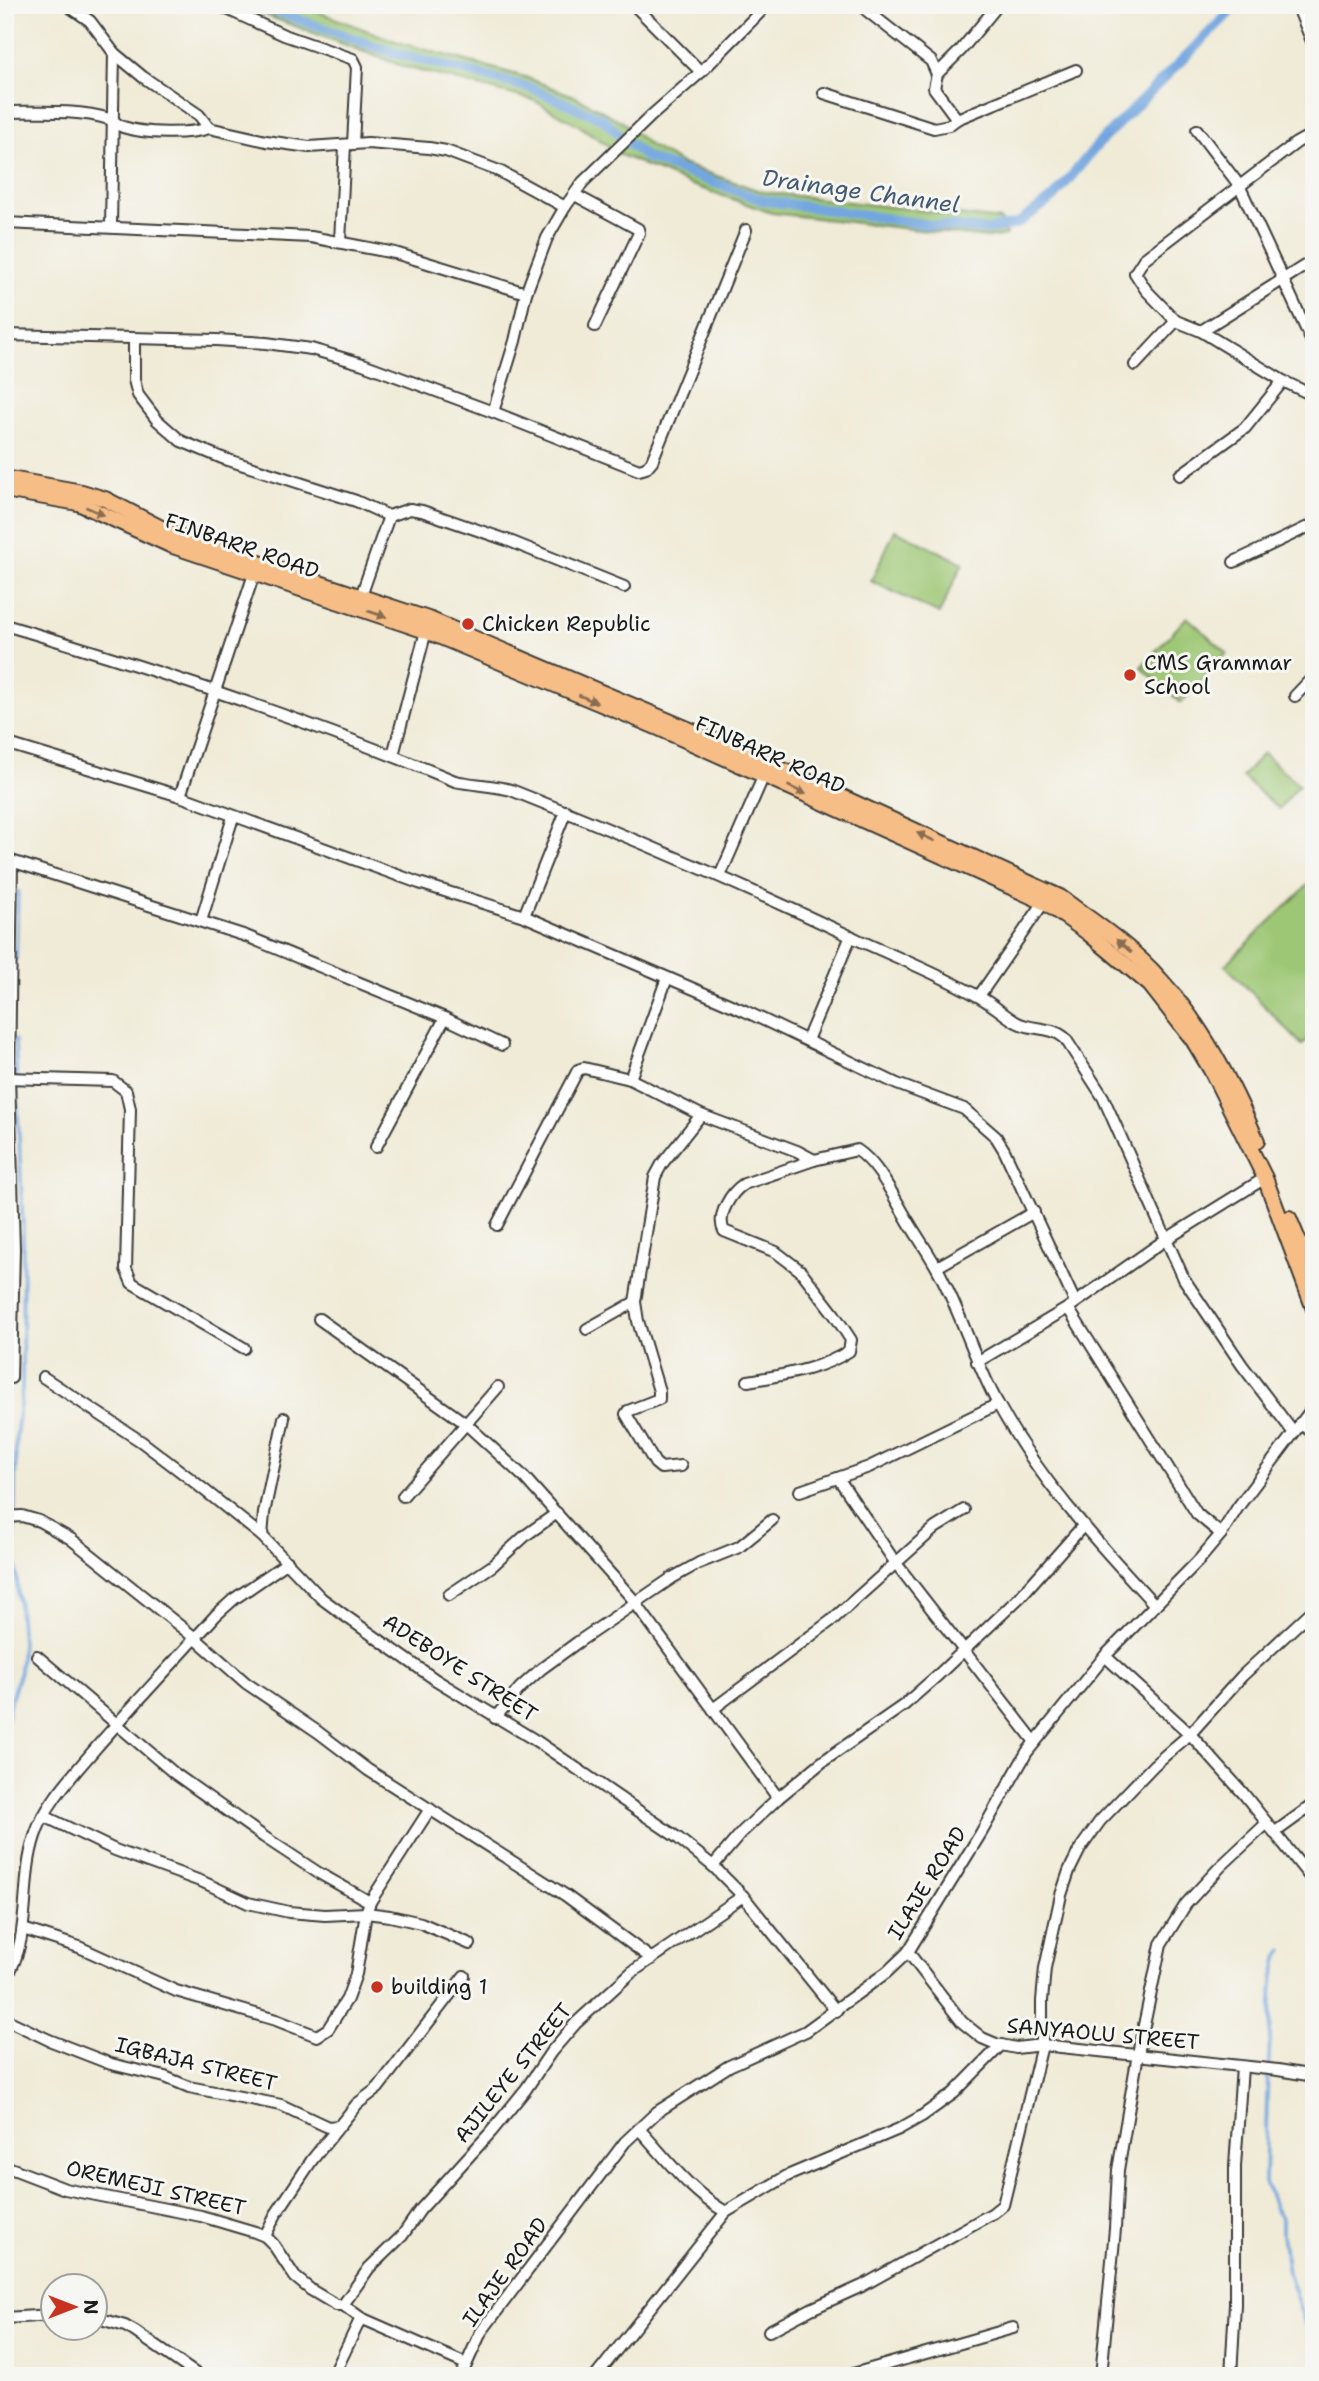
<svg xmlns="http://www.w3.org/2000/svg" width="1319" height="2381" viewBox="0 0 1319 2381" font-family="'Shantell Sans',sans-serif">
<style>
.green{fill:#9dc774;stroke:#5c7248;stroke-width:2}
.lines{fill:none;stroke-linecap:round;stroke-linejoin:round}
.stream{stroke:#73a6df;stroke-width:3.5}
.canal{stroke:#73a6df;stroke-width:10}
.minor-casing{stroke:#3c3b38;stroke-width:14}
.major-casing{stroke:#3c3b38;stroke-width:18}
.minor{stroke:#fff;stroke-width:10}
.major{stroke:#f6be86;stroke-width:14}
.oneway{fill:#896d51}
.poi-dot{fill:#c8321e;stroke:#f6f6f2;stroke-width:2.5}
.labels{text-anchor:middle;stroke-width:6;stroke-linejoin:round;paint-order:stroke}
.street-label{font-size:21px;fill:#1c1c1c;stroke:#f6f6f2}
.poi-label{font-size:21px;fill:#1c1c1c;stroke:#f6f6f2;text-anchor:start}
.water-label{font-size:23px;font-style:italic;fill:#435a74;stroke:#f6f6f2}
</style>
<rect width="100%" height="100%" fill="#f6f6f2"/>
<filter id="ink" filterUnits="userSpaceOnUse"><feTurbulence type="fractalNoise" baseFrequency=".0143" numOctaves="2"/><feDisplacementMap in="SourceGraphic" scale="14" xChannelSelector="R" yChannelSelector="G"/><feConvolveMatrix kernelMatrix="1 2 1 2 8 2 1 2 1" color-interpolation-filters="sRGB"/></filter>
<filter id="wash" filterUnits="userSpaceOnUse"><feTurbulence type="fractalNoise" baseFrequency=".00686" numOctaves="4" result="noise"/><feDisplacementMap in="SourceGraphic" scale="28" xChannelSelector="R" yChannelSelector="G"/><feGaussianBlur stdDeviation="1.57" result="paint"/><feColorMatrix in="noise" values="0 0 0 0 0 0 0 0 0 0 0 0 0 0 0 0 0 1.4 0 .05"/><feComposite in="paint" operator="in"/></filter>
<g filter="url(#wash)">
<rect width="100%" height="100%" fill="#f0ebd7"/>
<!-- green -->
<g class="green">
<path d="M238,5h62l98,37 127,35 51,20 47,25 26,23 33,19 81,28 238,28 5,15 -18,3 -216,-25 -83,-29 -66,-28 -45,-31 -45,-25 -128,-33z"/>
<path d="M895,530l68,33 -24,51 -68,-33z"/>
<path d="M1187,617l40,36 -46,50 -40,-36z"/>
<path d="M1263,753l36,32 -20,24 -37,-32z"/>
<path d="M1314,879v155l-12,11 -77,-80z"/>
</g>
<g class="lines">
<!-- stream -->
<g class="stream">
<path d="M16,959l2,-68"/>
<path d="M5,1731l4,-25 11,-35 2,-29 -8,-97 2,-108 6,-48 1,-159 -8,-190"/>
<path d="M1283,1950l-4,5 -6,25 -6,115 -2,87 10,27 7,10v16l6,38 18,53 8,2"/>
</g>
<!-- canal -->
<path class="canal" d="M258,5l136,48 136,35 73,31 23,22 21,17 115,42 169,25 57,5 29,-6 37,-27 45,-54 138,-138"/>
</g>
</g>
<g filter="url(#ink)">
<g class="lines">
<!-- minor casing -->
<g class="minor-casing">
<g id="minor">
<path d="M67,5l23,16 24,32 29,24 56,38 10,13 57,13 43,6 59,-4 61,5 17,3 53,20 66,36"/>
<path d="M218,5l66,30 69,24 4,8 -4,77"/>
<path d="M634,5l67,67"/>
<path d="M1297,5l17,41"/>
<path d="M866,10l65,51 6,13 -3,14 23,31"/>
<path d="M937,74l24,-24 37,-45"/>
<path d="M824,93l110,35 15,-3 8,-6 119,-49"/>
<path d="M5,112c31,0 75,-3 104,7 5,1 8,6 14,8 21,7 65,8 86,1"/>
<path d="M1197,130l42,55 75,161"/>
<path d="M1314,133l-18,10 -152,116 -9,14 11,17 30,31 25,10 82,50 31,15"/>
<path d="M575,195l63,34 1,4 -44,93"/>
<path d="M5,223l306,14 84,16 131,40"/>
<path d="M111,226l3,-173"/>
<path d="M340,241l5,-96"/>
<path d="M1201,331l113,-71"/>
<path d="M5,335l211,5 50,3 45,6 52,15 130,48 146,58 7,-2 6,-7 94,-231"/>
<path d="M134,339v41l4,15 19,25 24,21 41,17 134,43 33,15 21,-7 12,2 85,29 117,47"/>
<path d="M1135,365l41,-44"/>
<path d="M493,412l22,-71 11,-48 21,-55 18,-31 18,-25 68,-66 50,-44 66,-67"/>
<path d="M1180,475l65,-47 38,-47"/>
<path d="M1234,562l80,-38"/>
<path d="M361,596l28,-80"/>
<path d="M5,625c153,45 303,95 450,156 19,4 37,4 56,9 115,45 229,94 341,147 43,20 88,37 129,61 13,7 23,17 35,24 16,9 33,3 49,16l38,59 81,182 58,86 51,67"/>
<path d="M1295,696l19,-20"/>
<path d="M5,743l175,53 239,87 105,33 221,95 152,73 67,25 32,28 8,13 71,152"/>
<path d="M393,755l33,-124"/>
<path d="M180,796l74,-222"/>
<path d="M5,859l241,77 199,82 -69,129"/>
<path d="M720,876l44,-101"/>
<path d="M524,916l42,-105"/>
<path d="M201,921l32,-104"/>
<path d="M979,996l65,-94"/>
<path d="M445,1018l57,27"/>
<path d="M807,1040l44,-104"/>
<path d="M5,1078l108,3 13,10 4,18 -4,160 6,14 112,65"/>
<path d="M630,1079l37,-101"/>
<path d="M497,1225l81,-155 6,-2 46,11 71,36 96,36 17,9"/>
<path d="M937,1267l97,-55"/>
<path d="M1068,1308l129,206 24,20"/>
<path d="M319,1319l146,104 59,54 107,120 147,201"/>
<path d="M587,1329l48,-27"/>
<path d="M977,1362l91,-54 97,-68 100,-62"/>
<path d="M43,1377l99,65 46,35 74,59 59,62 23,17 92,65 102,62 140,96 35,28 30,30 93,115"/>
<path d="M11,1378l3,-129 -5,-171 3,-217"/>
<path d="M748,1381c33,-6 73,-11 101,-30l2,-11 -17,-26 -33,-43 -25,-19 -52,-21c-8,-15 7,-39 20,-47l70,-24 43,-10c21,14 34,42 47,64 10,18 23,36 33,54 24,44 37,92 61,136 41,76 99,138 157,201"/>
<path d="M1300,1423l14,11"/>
<path d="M681,1466l-20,2 -6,-5 -29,-49 2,-3 31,-12v-8l-21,-70 -3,-19 20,-125 7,-13 39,-49"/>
<path d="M838,1478l57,84 140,180"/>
<path d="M800,1491l69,-24 129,-63"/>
<path d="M403,1496l95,-109"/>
<path d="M5,1517l17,-1 17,5 32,18 124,99 51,45 72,49 50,38 197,125 87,64"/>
<path d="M262,1536l2,-23 20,-95"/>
<path d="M449,1595l43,-29 34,-31 31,-22"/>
<path d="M37,1656l137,117 90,64 53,35 53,30"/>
<path d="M1105,1656l85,78 53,59 71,89"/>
<path d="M713,1709l119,-89 103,-92 29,-18"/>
<path d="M495,1718l25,-30 21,-19 37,-27 94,-64 27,-15 40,-16 33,-27"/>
<path d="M44,1816l71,34 88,32 45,21 41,9 36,3 41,-2 24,3 31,7 49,21"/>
<path d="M1274,1833l40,-29"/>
<path d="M713,1866l29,-34 36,-34 44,-36 82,-57 34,-30 82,-78 62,-70"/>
<path d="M23,1929l56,18 97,44 100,29 41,16 11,-7 19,-30 9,-25 10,-61 4,-11 60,-93"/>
<path d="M908,1952l54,70 20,16 14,6 20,4 26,-3 236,25 36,6"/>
<path d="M5,1980c28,-44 14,-96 30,-144 10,-32 38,-61 60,-87 39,-45 81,-89 121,-134l18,-16 54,-37"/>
<path d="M5,2019l44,21 62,24 54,13 24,10 92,18 47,22 11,-1"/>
<path d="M639,2129c27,29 51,63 87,83"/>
<path d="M5,2166l60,23 136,27 54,16 10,4 8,8 22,33 16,13 25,15h7l18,13 105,46"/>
<path d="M265,2236l11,-22 36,-54 45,-56 21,-16 86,-112"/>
<path d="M343,2305l26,-37 33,-32 18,-26 71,-78 35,-43 25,-37 25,-29 56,-51 111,-76"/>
<path d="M94,2317l31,9 9,5 65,45"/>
<path d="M5,2318l47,-3"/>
<path d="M769,2331l42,-22 51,-23 131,-73 10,-8 39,-160v-44l3,-33 16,-73 8,-24 11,-22 20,-28 54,-56 36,-31 52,-58 72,-67"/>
<path d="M5,2373l2,3"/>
<path d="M333,2376l28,-58"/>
<path d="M461,2376l20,-44 144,-190 32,-30 72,-46 77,-35 81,-59 21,-20 73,-119 46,-81 78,-96 95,-97 21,-25 17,-27 76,-101"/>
<path d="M596,2376l130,-164 61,-36 112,-47 23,-13 32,-23 47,-48"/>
<path d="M846,2376l167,-48"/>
<path d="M1101,2376l14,-147 3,-59 20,-116 23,-110 25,-40 34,-37 46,-43"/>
<path d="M1231,2376l4,-72v-138l7,-99"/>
</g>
</g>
<!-- major casing -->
<g class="major-casing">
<g id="major">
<path d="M5,478l77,14 23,7 70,36 256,85 337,143 292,134c34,25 72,50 100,82 43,47 72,104 97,162"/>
<path d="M5,490l73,13 92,42 256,86 235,98 383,173 44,31 62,52 43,55 18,30 54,108 49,131"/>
<path d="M1289,1218l25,60"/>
</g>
</g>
<!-- minor -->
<use href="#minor" class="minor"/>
<!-- major -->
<use href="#major" class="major"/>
</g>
<!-- one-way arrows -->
<defs><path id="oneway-solid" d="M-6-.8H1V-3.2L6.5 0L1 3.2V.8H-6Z" transform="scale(1.75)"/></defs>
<g class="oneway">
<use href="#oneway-solid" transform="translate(95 511) rotate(24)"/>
<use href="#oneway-solid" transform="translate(377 614) rotate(19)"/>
<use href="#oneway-solid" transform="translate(588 699) rotate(23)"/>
<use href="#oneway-solid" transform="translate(797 790) rotate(25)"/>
<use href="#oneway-solid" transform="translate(926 837) rotate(-155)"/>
<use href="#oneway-solid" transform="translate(1124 946) rotate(-139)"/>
</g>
</g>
<!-- markers -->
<g class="poi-dot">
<circle cx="468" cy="624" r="7"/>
<circle cx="1130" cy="675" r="7"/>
<circle cx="377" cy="1987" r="7"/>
</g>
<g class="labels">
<!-- street labels -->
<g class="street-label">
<text transform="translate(242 546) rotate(19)" y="7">FINBARR ROAD</text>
<text transform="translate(770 755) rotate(24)" y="7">FINBARR ROAD</text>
<text transform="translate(460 1668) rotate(33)" y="7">ADEBOYE STREET</text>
<text transform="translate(927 1883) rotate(-58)" y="7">ILAJE ROAD</text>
<text transform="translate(1103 2034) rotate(5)" y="7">SANYAOLU STREET</text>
<text transform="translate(196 2064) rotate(14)" y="7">IGBAJA STREET</text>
<text transform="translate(513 2073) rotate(-51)" y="7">AJILEYE STREET</text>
<text transform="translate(156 2188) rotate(13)" y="7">OREMEJI STREET</text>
<text transform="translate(505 2272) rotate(-54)" y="7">ILAJE ROAD</text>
</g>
<!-- poi labels -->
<g class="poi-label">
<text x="482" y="631">Chicken Republic</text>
<text x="1144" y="670">CMS Grammar<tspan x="1144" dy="24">School</tspan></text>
<text x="391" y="1994">building 1</text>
</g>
<!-- water labels -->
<g class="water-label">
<text transform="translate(861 191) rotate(8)" y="8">Drainage Channel</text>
</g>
</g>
<!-- margin -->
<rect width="1319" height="2381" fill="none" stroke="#f6f6f2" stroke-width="28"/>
<!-- north arrow -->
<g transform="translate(74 2307) rotate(90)"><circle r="33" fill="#f6f6f2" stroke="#9f9f9c" stroke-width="2"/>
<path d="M0-5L12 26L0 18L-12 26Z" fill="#c8321e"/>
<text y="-10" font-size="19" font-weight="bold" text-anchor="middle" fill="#1c1c1c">N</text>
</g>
</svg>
